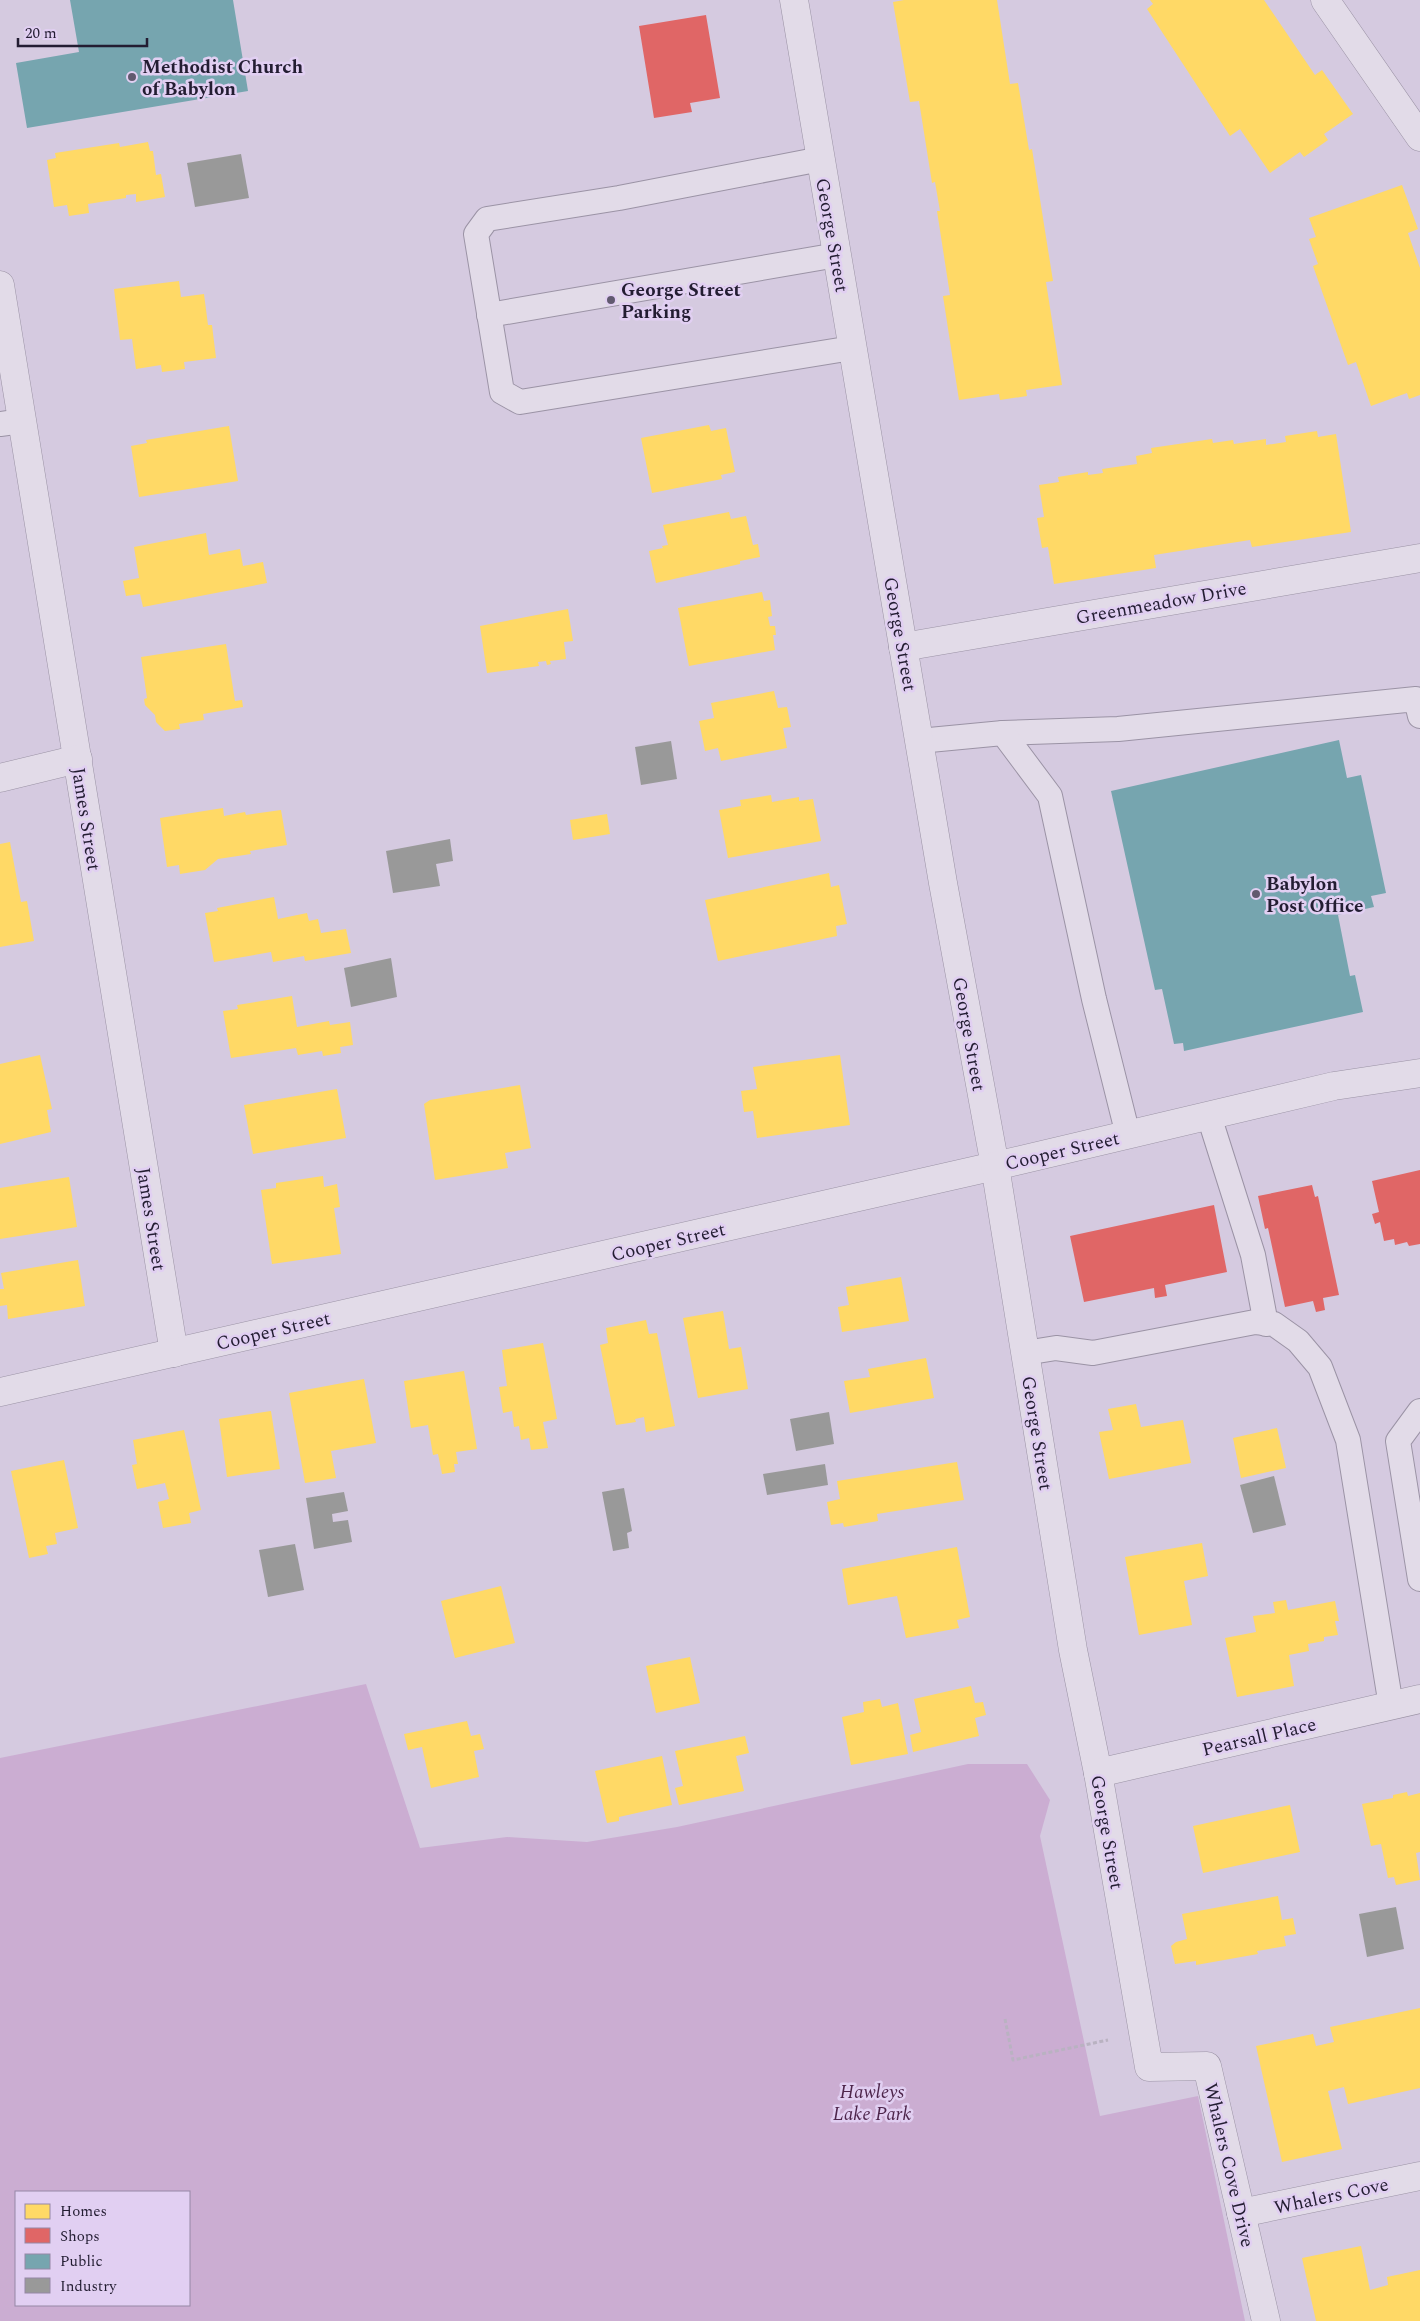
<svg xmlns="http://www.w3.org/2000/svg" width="1420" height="2321" viewBox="0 0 1420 2321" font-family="Spectral,serif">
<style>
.green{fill:#cbadd2;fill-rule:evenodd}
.homes{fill:#ffd966}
.shops{fill:#e06666}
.public{fill:#76a5af}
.industry{fill:#999}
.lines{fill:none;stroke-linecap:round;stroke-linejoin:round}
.service-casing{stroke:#9b93a5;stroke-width:26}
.minor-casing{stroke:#9b93a5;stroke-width:29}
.tertiary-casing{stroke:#9b93a5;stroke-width:29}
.path{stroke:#b9b2c1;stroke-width:3;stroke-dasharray:4 2.5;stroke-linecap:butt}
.service{stroke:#e2dbe8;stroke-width:24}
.minor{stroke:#e2dbe8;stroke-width:28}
.tertiary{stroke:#e2dbe8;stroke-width:28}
.poi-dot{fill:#615a6f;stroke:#e1cff2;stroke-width:2}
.labels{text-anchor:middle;stroke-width:5;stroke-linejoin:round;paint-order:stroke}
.poi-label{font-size:19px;font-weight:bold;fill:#231d32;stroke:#e1cff2;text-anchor:start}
.street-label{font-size:19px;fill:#231d32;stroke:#e1cff2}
.park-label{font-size:19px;font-style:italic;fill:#4d254b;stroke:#e1cff2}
</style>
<rect width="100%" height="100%" fill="#d5cae0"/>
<!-- green -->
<path class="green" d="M366,1684l54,164 87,-11 80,5 90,-15 291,-63h59l23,36 -10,36 60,280 98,-20 47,225h-1245v-563zM16,2192h173v113h-173z"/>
<!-- homes -->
<g class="homes">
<path d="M904,0h93l13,84 8,-1 11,67 3,-1 21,132 -7,1 16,103 -36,5 1,6 -27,4 -1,-6 -40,6 -16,-104 7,-1 -13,-84h3l-5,-29 -3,1 -13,-82 -9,1 -17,-100z"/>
<path d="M1150,0h114l51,75 7,-5 31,44 -29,20 4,6 -24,17 -4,-5 -30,21 -30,-44 -10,7 -83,-127 6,-5z"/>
<path d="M148,142l2,9h3l3,24 5,-1 4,23 -29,5v-8l-10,1v3l-38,6 1,9 -20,3 -2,-11 -13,2 -7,-47 9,-2 -1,-5 64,-10 1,4z"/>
<path d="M1402,185l16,44 -10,4 12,35v127l-11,4 -2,-6 -36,13 -15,-44 -8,3 -35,-99 5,-2 -9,-25 7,-2 -7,-19z"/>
<path d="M179,281l2,16 23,-3 4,31h4l4,33 -32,4 1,7 -23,3 -1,-7 -25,4 -4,-30 -12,1 -6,-51z"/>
<path d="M709,425l2,6 15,-3 9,44 -14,3 1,4 -70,14 -11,-55z"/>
<path d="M229,426l9,55 -99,16 -8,-51 16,-3 -1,-3z"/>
<path d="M1317,431l1,6 18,-3 15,98 -99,15 -2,-7 -96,15 2,13 -102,16 -6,-37 -6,1 -5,-30 7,-1 -5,-32 20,-3 -1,-5 30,-5v3l15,-2 -1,-4 35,-5 -1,-8 16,-3 -1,-5 61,-9 1,4 20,-3 1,4 32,-5v6l20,-3 -1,-6z"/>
<path d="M729,512l2,7 15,-3 7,29 5,-1 2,13 -20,4v3l-84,19 -7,-32 14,-3 -1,-2 6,-1 -5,-20z"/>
<path d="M206,533l3,22 31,-6 3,17 20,-4 4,21 -124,24 -3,-13 -14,2 -3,-15 16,-3 -5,-31z"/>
<path d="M762,592l2,9 6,-1 2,16 -4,1 2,9h5l1,9h-3l2,15 -86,16 -11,-58z"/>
<path d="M568,609l5,32 -9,1 2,17 -16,2 1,3 -4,1 -1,-4 -8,1 1,4 -52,7 -7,-47z"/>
<path d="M226,644l9,57 7,-1 1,7 -40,7 1,6 -25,4 1,5 -15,2 -9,-9 -1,-7 -10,-10 -1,-6 3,-1 -6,-41z"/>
<path d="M774,691l4,17 9,-1 4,20 -8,1 4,20 -66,13 -3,-13 -13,3 -6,-30 15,-3 -3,-15z"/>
<path d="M771,795l1,7 27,-5v4l14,-2 8,42 -93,17 -9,-48 22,-4 -1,-6z"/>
<path d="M223,808l1,8 21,-4 1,3 35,-5 6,35 -37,6 1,3 -33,5 -13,11 -25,4 -1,-9 -12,2 -7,-49z"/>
<path d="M607,814l3,20 -37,6 -3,-20z"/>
<path d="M10,842l11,60 6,-1 7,40 -34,6v-103z"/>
<path d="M829,873l2,14 8,-2 8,39 -11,2 1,10 -119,25 -13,-61z"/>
<path d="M274,897l4,22 29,-6 2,8 9,-2 3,14 25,-4 5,24 -46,8 -1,-5 -31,6 -2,-10 -57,10 -9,-49 13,-2 -1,-3z"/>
<path d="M292,996l5,31 32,-6 1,4 20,-3 3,23 -13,2 1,6 -18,3 -1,-5 -24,4 -2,-7 -65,10 -8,-47 15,-2 -1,-4z"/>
<path d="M40,1055l12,54 -5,1 4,22 -51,12v-80z"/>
<path d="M840,1055l10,70 -93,13 -4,-27 -9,1 -3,-21 16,-2 -4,-22z"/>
<path d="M520,1085l11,63 -26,5 3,15 -73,12 -11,-76 6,-4z"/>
<path d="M337,1089l9,49 -93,16 -9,-49z"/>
<path d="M323,1176l1,11 13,-3 3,23 -6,1 7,46 -69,10 -11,-74 15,-2v-5z"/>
<path d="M69,1177l8,50 -77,12v-51z"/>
<path d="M78,1260l7,46 -77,13 -1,-14 -7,1v-17h4l-3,-16z"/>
<path d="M901,1277l8,44 -67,11 -4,-25 11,-2 -3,-18z"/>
<path d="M723,1311l6,38 12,-2 7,42 -50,9 -15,-80z"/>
<path d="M646,1320l3,14 8,-1 18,93 -29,6 -2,-15 -9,2 1,3 -20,3 -16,-80 8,-2 -2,-15z"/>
<path d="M543,1343l14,76 -14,3 5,26 -17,2 -2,-12 -8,2 -2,-14 -5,1 -2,-16 -9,2 -4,-26 8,-1 -5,-36z"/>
<path d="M926,1358l8,40 -84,15 -6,-32 26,-4 -2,-8z"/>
<path d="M464,1371l13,78 -21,3 2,12h-4l1,8 -13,2 -4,-20 -5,1 -5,-30 -17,3 -7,-47z"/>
<path d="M364,1379l12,64 -45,8 5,27 -31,5 -16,-90z"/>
<path d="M1136,1404l5,23 42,-7 8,43 -82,16 -10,-47 14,-2 -5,-21z"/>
<path d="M271,1411l9,58 -53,8 -8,-58z"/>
<path d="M1277,1428l9,40 -45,10 -8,-40z"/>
<path d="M184,1430l17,80 -12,3 2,10 -28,5 -5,-26 11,-3 -4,-16 -28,6 -5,-24 5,-1 -4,-24z"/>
<path d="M64,1460l14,68 -23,5 2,11 -11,2 2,8 -19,4 -18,-87z"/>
<path d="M957,1462l7,38 -87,14 1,7 -34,6 -1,-4 -12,2 -4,-23 13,-3 -3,-18z"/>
<path d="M1202,1543l6,33 -24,5 8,44 -53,10 -14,-78z"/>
<path d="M957,1547l13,70 -13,3 2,8 -53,10 -9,-42 -49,9 -6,-36z"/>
<path d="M501,1586l14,57 -60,15 -14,-57z"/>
<path d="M1286,1600l2,10 47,-9 4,20h-4l3,14 -14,2v4l-16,3 1,7 -20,4 5,31 -57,11 -12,-59 31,-6 -3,-16 22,-3 -2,-11z"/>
<path d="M690,1657l10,46 -44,10 -10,-47z"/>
<path d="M971,1686l4,17 8,-1 3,13 -11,3 4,18 -66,16 -3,-17 11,-3 -7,-33z"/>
<path d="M880,1699l2,8 16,-4 10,51 -57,11 -9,-48 22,-5 -1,-10z"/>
<path d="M467,1721l4,15 9,-2 4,15 -10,2 5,26 -48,11 -9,-41 -14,3 -4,-16z"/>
<path d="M745,1736l4,17 -13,3 8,35 -65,14 -4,-17 8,-2 -8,-35z"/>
<path d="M662,1756l10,49 -53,12v4l-12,2 -12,-52z"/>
<path d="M1407,1792l1,4 12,-3v59l-4,1 4,27 -24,5 -2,-8 -6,1 -7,-34 -10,2 -9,-42 31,-6v-3z"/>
<path d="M1290,1805l10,47 -97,21 -10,-47z"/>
<path d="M1278,1896l4,24 11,-2 3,16 -12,2 2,10 -29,5 1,3 -62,11v-4l-21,3 -4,-18 5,-4 11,-3 -5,-25z"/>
<path d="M1420,2008v80l-72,16 -4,-17 -16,4 14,58 -60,13 -26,-116 57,-12 3,12 18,-4 -4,-15z"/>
<path d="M1361,2246l9,44 18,-5 -1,-8 33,-7v51h-104l-14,-63z"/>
</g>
<!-- shops -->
<g class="shops">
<path d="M706,15l14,83 -30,5 2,9 -38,6 -15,-92z"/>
<path d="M1420,1170v74l-11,2 -2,-4 -12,3 -1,-6 -10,2 -4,-19 -5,2 -3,-10 7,-2 -7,-31z"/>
<path d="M1312,1185l3,12 3,-1 21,99 -16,3 2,12 -9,2 -3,-11 -28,6 -17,-79 -3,1 -7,-33z"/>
<path d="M1214,1205l13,67 -62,13 2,11 -12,2 -1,-10 -70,14 -14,-66z"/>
</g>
<!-- public -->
<g class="public">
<path d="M70,0h163l15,91 -221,37 -11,-65 63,-11z"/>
<path d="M1339,740l8,38 14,-3 25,118 -15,3 3,11 -36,8 12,61 5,-1 8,37 -179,39 -1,-8 -9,1 -12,-55 -7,1 -44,-199z"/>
</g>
<!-- industry -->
<g class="industry">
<path d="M241,154l8,44 -54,9 -8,-44z"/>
<path d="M671,741l6,38 -36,6 -6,-38z"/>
<path d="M450,839l3,22 -17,3 4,22 -47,7 -7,-42z"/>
<path d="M391,958l6,39 -46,10 -7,-39z"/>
<path d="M829,1412l5,32 -38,7 -6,-32z"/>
<path d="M825,1464l3,21 -61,10 -4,-21z"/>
<path d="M1274,1476l12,49 -33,8 -13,-48z"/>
<path d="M624,1488l8,43 -5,2 2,15 -16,3 -11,-59z"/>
<path d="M344,1492l4,19 -16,3 1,8 15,-2 4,22 -38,7 -8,-51z"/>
<path d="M295,1544l9,46 -36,7 -9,-47z"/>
<path d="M1396,1907l8,42 -37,8 -8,-43z"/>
</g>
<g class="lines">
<!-- service casing -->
<g class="service-casing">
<g id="service">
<path d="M821,159l-202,39 -132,21 -11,15 26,158 18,10 332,-54"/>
<path d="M489,315l348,-60"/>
<path d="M0,424l22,-3"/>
<path d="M1003,733l115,-4 298,-30 4,17"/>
<path d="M919,741l84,-8 47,63 44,203 34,136"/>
<path d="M1209,1116l44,139 13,69"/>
<path d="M1025,1353l31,-5 37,5 162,-31 19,2 24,17 22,26 28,73 43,266"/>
<path d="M1420,1411l-22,30 22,138"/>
</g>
</g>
<!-- minor casing -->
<g class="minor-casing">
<g id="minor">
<path d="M794,0l149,883 52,283 78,484 25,123 51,294 58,-1 59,255"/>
<path d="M1325,0l95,137"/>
<path d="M0,285l174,1068"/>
<path d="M903,647l517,-89"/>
<path d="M0,778l78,-19"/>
<path d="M0,1392l995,-226"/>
<path d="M1098,1773l322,-74"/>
<path d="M1241,2213l179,-37"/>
</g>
</g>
<!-- tertiary casing -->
<g class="tertiary-casing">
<path id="tertiary" d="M995,1166l339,-80 86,-13"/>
</g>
<!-- path -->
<path class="path" d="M1005,2019l8,41 95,-20"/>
<!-- service -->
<use href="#service" class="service"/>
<!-- minor -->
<use href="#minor" class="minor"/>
<!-- tertiary -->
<use href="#tertiary" class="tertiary"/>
</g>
<!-- markers -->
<g class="poi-dot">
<circle cx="132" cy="77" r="5"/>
<circle cx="611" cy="300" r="5"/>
<circle cx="1256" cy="894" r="5"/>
</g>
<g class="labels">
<!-- poi labels -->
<g class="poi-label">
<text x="142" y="73">Methodist Church<tspan x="142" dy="22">of Babylon</tspan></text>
<text x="621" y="296">George Street<tspan x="621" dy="22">Parking</tspan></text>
<text x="1266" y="890">Babylon<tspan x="1266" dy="22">Post Office</tspan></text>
</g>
<!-- street labels -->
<g class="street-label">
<text transform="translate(833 235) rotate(80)" y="7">George Street</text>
<text transform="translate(1161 602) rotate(-10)" y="7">Greenmeadow Drive</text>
<text transform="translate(901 634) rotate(80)" y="7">George Street</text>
<text transform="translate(87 819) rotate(81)" y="7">James Street</text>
<text transform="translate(970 1034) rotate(80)" y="7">George Street</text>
<text transform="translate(1062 1150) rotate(-13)" y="7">Cooper Street</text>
<text transform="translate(152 1219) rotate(81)" y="7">James Street</text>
<text transform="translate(668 1241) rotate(-13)" y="7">Cooper Street</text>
<text transform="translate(273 1330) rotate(-13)" y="7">Cooper Street</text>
<text transform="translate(1038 1433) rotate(81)" y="7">George Street</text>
<text transform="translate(1259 1736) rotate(-13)" y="7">Pearsall Place</text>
<text transform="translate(1108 1832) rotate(80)" y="7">George Street</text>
<text transform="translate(1230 2165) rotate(77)" y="7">Whalers Cove Drive</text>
<text transform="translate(1331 2195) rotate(-12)" y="7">Whalers Cove</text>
</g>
<!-- park labels -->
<g class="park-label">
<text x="872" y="2098">Hawleys<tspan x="872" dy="22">Lake Park</tspan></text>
</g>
</g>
<!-- legend -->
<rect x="15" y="2191" width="175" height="115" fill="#e1cff2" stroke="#9588a5"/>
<rect x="25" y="2204" width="25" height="15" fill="#ffd966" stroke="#9588a5"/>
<text x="60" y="2216" font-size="15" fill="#231d32">Homes</text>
<rect x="25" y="2228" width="25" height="15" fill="#e06666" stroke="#9588a5"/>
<text x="60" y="2241" font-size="15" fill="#231d32">Shops</text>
<rect x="25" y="2254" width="25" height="15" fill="#76a5af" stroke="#9588a5"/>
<text x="60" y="2266" font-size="15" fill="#231d32">Public</text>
<rect x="25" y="2278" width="25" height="15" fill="#999999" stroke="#9588a5"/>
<text x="60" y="2291" font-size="15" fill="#231d32">Industry</text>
<!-- scale -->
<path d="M18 38v8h129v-8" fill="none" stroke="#231d32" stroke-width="2.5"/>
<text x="25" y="38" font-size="15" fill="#231d32" stroke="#e1cff2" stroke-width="4" paint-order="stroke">20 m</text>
</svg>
